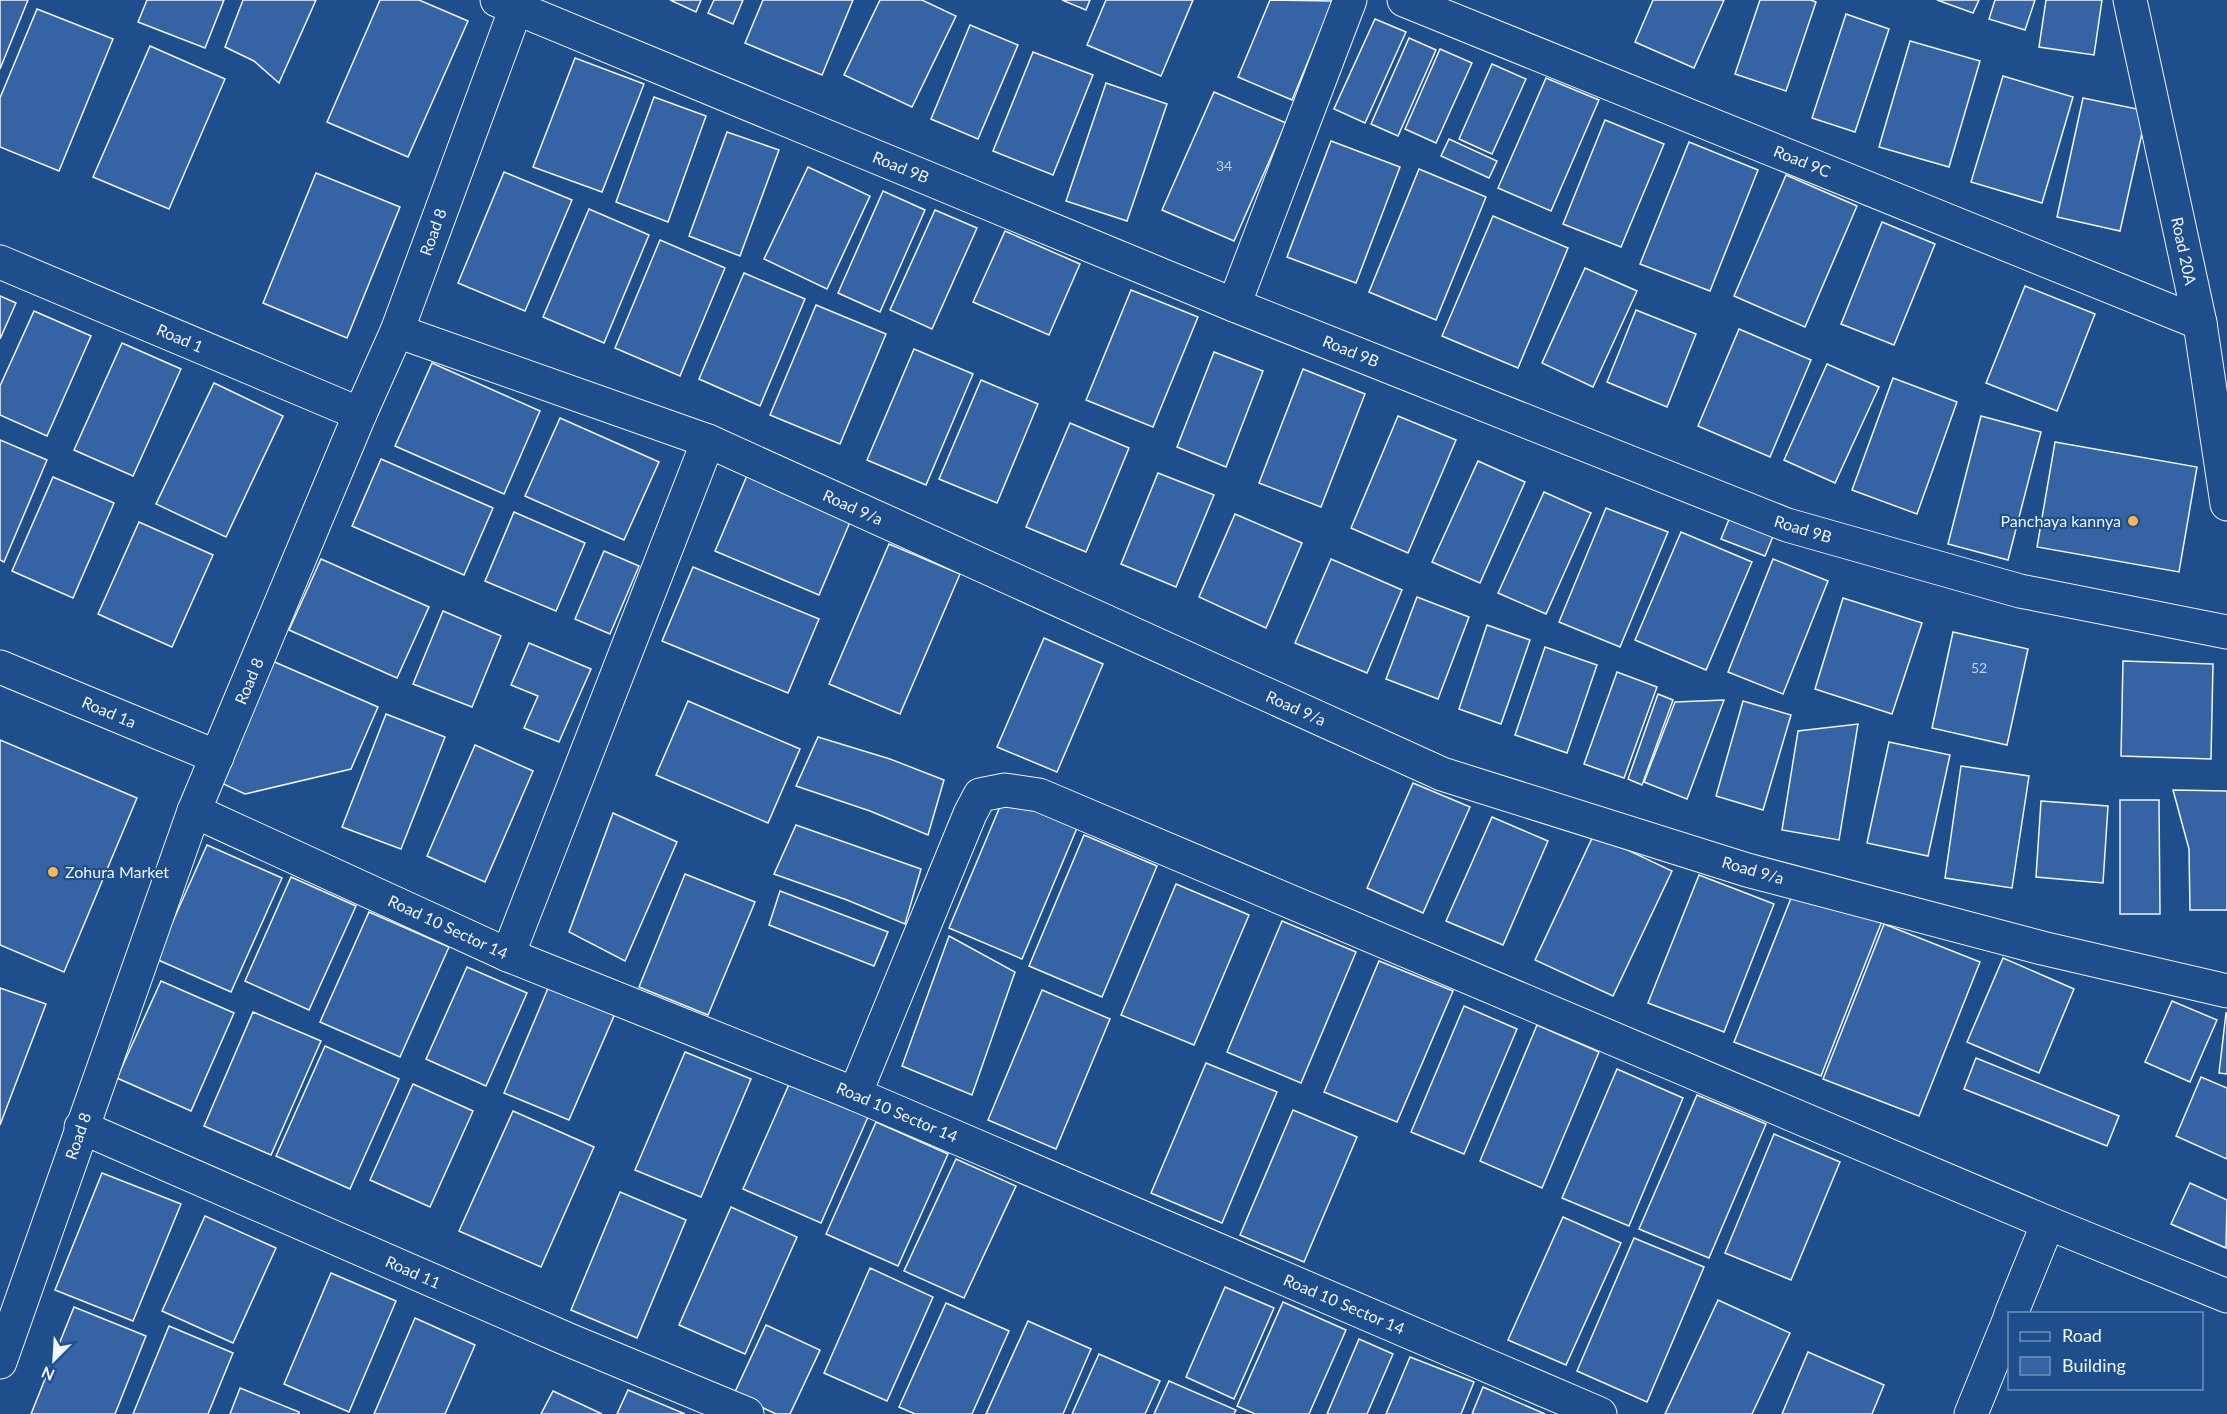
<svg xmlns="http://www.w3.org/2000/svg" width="2227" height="1414" viewBox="0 0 2227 1414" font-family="Lato,sans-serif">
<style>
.building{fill:#3563a3;stroke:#f2f6ff;stroke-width:1.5}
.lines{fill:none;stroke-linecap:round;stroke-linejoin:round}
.minor-casing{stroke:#f2f6ff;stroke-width:35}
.minor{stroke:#1f4e8c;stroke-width:33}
.poi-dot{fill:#ffb74d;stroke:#1f4e8c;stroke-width:2}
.labels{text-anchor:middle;stroke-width:4.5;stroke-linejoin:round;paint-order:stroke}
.number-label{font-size:14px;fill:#c3d1e8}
.street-label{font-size:16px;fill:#f2f6ff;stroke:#1f4e8c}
.poi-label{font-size:16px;fill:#f2f6ff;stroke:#1f4e8c;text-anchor:end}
</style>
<rect width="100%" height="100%" fill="#1f4e8c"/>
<!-- building -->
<g class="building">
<path d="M0,0h28l-28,69z"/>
<path d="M147,0h77l-19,48 -67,-26z"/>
<path d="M243,0h73l-37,83 -25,-22 -29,-14z"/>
<path d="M380,0h39l49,21 -60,136 -81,-35z"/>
<path d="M670,0h31l-5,12z"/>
<path d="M714,0h29l-10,24 -25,-11z"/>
<path d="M763,0h90l-31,75 -77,-32z"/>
<path d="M880,0h42l34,16 -44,91 -68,-32z"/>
<path d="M1062,0h28l-4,10z"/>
<path d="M1106,0h87l-32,76 -74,-31z"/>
<path d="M1270,0l63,1 -41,99 -54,-23z"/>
<path d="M1653,0h71l-30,68 -59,-26z"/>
<path d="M1760,0h51l5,2 -30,89 -51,-17z"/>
<path d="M1937,0h42l-6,13z"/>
<path d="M1995,0h40l-10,30 -36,-11z"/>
<path d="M2046,0h56l-8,55 -55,-8z"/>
<path d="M37,9l76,30 -54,132 -59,-24v-49z"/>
<path d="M1846,14l43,15 -34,103 -43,-14z"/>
<path d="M1375,19l31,13 -41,91 -31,-14z"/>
<path d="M970,25l48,20 -40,94 -47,-20z"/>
<path d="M1409,38l27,12 -38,86 -27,-12z"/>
<path d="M1910,41l70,20 -31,106 -70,-20z"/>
<path d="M150,46l75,33 -56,130 -76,-32z"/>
<path d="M1440,49l32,14 -36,80 -31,-14z"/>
<path d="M1033,52l60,23 -40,100 -60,-24z"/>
<path d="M575,58l69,26 -42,108 -69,-25z"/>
<path d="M1492,64l34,15 -34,75 -33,-15z"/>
<path d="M2003,76l70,21 -31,106 -71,-21z"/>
<path d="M1546,78l53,22 -48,111 -53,-23z"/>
<path d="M1106,83l61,21 -40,117 -61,-20z"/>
<path d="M1214,92l72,31 -52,118 -72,-31z"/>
<path d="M654,97l52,19 -38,106 -52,-20z"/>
<path d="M2083,98l64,13 -27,120 -63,-14z"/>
<path d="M1605,120l59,24 -43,103 -58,-23z"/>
<path d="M727,132l52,18 -39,106 -51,-20z"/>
<path d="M1449,139l48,22 -8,17 -48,-22z"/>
<path d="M1331,141l69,26 -44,116 -69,-26z"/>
<path d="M1689,142l69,28 -48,121 -70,-27z"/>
<path d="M808,167l62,29 -43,93 -63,-30z"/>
<path d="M1419,169l67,28 -50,123 -67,-28z"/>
<path d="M504,172l68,28 -47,111 -67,-28z"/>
<path d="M316,173l84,34 -53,131 -84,-35z"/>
<path d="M1786,175l71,31 -52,121 -71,-31z"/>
<path d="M883,191l42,19 -45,102 -42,-19z"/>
<path d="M589,209l60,26 -45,108 -61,-26z"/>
<path d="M935,210l42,18 -45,101 -42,-19z"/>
<path d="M1493,216l75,32 -50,120 -76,-32z"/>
<path d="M1882,222l53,22 -41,101 -53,-21z"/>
<path d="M1005,231l75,33 -31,71 -76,-33z"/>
<path d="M660,240l65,28 -45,108 -65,-28z"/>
<path d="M1585,268l52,23 -44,96 -51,-24z"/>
<path d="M744,273l61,26 -45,107 -61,-27z"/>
<path d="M2025,286l70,28 -38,97 -71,-28z"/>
<path d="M1131,290l67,27 -45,110 -67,-27z"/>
<path d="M0,296l16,7 -16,36z"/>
<path d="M816,305l70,29 -46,110 -70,-29z"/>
<path d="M1636,310l60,24 -29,73 -60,-25z"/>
<path d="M34,311l57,25 -44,100 -47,-21v-29z"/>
<path d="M1739,329l72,31 -41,97 -72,-31z"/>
<path d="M122,343l59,26 -48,107 -59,-26z"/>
<path d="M914,349l59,25 -47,111 -59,-25z"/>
<path d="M1214,352l49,19 -37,96 -49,-20z"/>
<path d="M432,363l108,48 -36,83 -109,-48z"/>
<path d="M1827,364l52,23 -44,96 -51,-23z"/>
<path d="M1303,369l62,25 -44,113 -62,-24z"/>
<path d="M1893,378l64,24 -40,112 -65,-24z"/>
<path d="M981,380l57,24 -41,99 -58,-24z"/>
<path d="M214,383l69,33 -57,121 -70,-33z"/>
<path d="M1398,416l58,24 -48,113 -57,-25z"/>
<path d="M1981,416l60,16 -33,128 -60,-16z"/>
<path d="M560,418l99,44 -35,78 -99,-44z"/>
<path d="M1070,423l59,25 -43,104 -60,-25z"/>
<path d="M0,440l47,20 -43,102 -4,-2z"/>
<path d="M2055,442l142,25 -18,105 -142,-25z"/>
<path d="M381,459l112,49 -29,67 -112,-49z"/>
<path d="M1478,461l47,21 -45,101 -48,-21z"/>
<path d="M749,471l104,44 -34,80 -104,-44z"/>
<path d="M1158,473l56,22 -38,92 -55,-23z"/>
<path d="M53,477l61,26 -41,95 -61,-27z"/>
<path d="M1544,492l47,21 -45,101 -48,-21z"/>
<path d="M1606,508l62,24 -48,115 -61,-25z"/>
<path d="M514,512l71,31 -29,68 -71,-30z"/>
<path d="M1732,512l44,17 -11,27 -44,-17z"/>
<path d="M1235,514l67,29 -36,85 -67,-31z"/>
<path d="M139,522l74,33 -41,92 -74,-33z"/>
<path d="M1681,532l71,30 -46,108 -71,-30z"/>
<path d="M889,544l71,30 -60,140 -71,-30z"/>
<path d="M604,551l35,15 -29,68 -35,-15z"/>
<path d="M321,559l108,48 -32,71 -108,-48z"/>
<path d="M1331,559l71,31 -35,83 -72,-30z"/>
<path d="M1773,559l55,22 -45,113 -55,-22z"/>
<path d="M693,567l126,52 -31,74 -126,-52z"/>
<path d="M1417,597l52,20 -31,82 -52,-20z"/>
<path d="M1843,598l79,25 -30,91 -77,-25z"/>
<path d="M443,611l58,25 -29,71 -59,-23z"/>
<path d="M1487,625l43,15 -29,84 -42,-15z"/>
<path d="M1953,632l75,17 -21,96 -75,-17z"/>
<path d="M1044,638l59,26 -46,108 -60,-25z"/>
<path d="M529,643l62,26 -32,73 -35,-14 14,-32 -27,-11z"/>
<path d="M1545,647l52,18 -30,88 -52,-18z"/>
<path d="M270,660l108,47 -27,62 -106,25 -28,-13z"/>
<path d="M2123,661l90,3 -2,95 -90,-3z"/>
<path d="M1617,672l40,15 -33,91 -40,-14z"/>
<path d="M1658,694l15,6 -31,85 -14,-6z"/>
<path d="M1724,700l-37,99 -43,-17 31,-80z"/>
<path d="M688,701l112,48 -32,74 -112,-48z"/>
<path d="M1743,701l48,14 -28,95 -47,-14z"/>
<path d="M386,714l59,23 -44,112 -59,-22z"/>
<path d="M1858,724l-19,116 -57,-10 16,-99z"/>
<path d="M818,737l72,22 54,21 -16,55 -58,-24 -74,-25z"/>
<path d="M0,740l137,58 -73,174 -64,-27z"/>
<path d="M1889,742l61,13 -22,101 -61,-13z"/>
<path d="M475,745l58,26 -48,111 -58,-26z"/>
<path d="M1961,766l68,10 -17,112 -67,-10z"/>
<path d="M1413,783l57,24 -47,106 -56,-25z"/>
<path d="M2173,790l54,1v119h-37l-1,-61z"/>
<path d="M1004,797l73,31 -55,131 -73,-31z"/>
<path d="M2120,800h39l1,114h-40z"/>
<path d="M2041,801l67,5 -5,77 -67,-6z"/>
<path d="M613,813l64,29 -52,119 -56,-29z"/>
<path d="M1492,817l56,24 -45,104 -57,-24z"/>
<path d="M796,825l125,44 -16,55 -58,-24 -73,-26z"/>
<path d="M1594,834l78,37 -59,125 -78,-36z"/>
<path d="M1084,835l73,31 -55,131 -73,-31z"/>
<path d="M207,845l75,33 -51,114 -75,-33z"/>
<path d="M685,874l70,28 -47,113 -69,-28z"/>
<path d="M1699,875l75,29 -50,128 -76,-29z"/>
<path d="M291,877l65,29 -47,104 -64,-29z"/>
<path d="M1176,884l73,31 -55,130 -73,-30z"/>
<path d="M1795,888l87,33 -61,155 -87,-34z"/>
<path d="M780,891l108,41 -14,34 -105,-41z"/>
<path d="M369,912l80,35 -49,110 -80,-35z"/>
<path d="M1282,921l74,31 -55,131 -74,-31z"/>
<path d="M1884,924l96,38 -61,154 -96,-37z"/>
<path d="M949,936l66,36 -43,123 -70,-29z"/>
<path d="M2003,958l71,31 -35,84 -72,-31z"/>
<path d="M1379,961l74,30 -56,131 -73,-30z"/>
<path d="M467,967l60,26 -41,93 -60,-27z"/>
<path d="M554,974l66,28 -51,118 -65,-27z"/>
<path d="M161,981l73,32 -43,98 -74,-33z"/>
<path d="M0,988l46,16 -46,121z"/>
<path d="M1042,990l68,29 -54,130 -68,-29z"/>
<path d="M2172,1001l45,19 -27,62 -45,-20z"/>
<path d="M1464,1006l53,23 -53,125 -53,-22z"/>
<path d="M253,1012l68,29 -50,114 -67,-29z"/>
<path d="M2226,1013h1v61l-8,-1z"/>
<path d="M1537,1025l62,27 -57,136 -62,-27z"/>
<path d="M325,1046l74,33 -49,110 -74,-33z"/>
<path d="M685,1052l66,27 -50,118 -66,-27z"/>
<path d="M1976,1058l143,58 -12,30 -143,-57z"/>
<path d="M1206,1063l71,29 -55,131 -71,-30z"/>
<path d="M1617,1069l66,29 -54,128 -67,-28z"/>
<path d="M2201,1077l26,11v71l-51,-23z"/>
<path d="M790,1082l78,35 -47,106 -78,-34z"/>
<path d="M413,1084l60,27 -43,96 -60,-27z"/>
<path d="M1697,1095l69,29 -57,134 -70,-29z"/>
<path d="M1293,1110l64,27 -53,125 -64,-27z"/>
<path d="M513,1111l81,36 -53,120 -82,-36z"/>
<path d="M876,1122l72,32 -50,112 -72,-32z"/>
<path d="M1774,1134l66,28 -49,118 -66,-27z"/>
<path d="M956,1159l60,27 -52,112 -60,-27z"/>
<path d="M102,1173l79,31 -48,117 -78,-31z"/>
<path d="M2190,1183l37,17 -1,48 -55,-24z"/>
<path d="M620,1192l66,28 -49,118 -66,-28z"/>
<path d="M731,1207l66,30 -52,117 -66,-29z"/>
<path d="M205,1216l71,32 -43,95 -71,-32z"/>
<path d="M1563,1217l58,26 -55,122 -58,-25z"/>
<path d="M1634,1238l70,29 -57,135 -70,-31z"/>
<path d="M870,1268l63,29 -46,104 -63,-28z"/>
<path d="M331,1273l65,28 -47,111 -65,-28z"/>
<path d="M1225,1287l49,21 -40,91 -48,-22z"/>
<path d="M1718,1300l72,33 -38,81h-87z"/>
<path d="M1283,1302l63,28 -37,84h-54l-18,-8z"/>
<path d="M946,1303l63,28 -37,83h-57l-16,-7z"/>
<path d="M74,1307l72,29 -31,78h-84z"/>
<path d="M415,1318l60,27 -30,69h-71z"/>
<path d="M1028,1321l63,28 -28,65h-77z"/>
<path d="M766,1325l54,25 -30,64h-14l-42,-20z"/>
<path d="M169,1326l64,27 -25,61h-75z"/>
<path d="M1359,1339l34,15 -26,60h-40z"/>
<path d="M1808,1352l76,33 -12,29h-90z"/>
<path d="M1099,1354l61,27 -15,33h-73z"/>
<path d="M1410,1357l64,25 -13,32h-75z"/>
<path d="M1169,1381l67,29 -2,4h-80z"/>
<path d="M1483,1387l62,27h-73z"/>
<path d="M240,1388l59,24v2h-69z"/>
<path d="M628,1390l57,24h-68z"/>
<path d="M553,1391l49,23h-61z"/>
</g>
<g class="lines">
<!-- minor casing -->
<g class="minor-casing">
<g id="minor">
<path d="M497,0l737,305 553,220 233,66 207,41"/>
<path d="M1404,0l796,323"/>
<path d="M2130,0l70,323 27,181"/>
<path d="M0,262l360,152"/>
<path d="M1234,305l116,-305"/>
<path d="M397,331l311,110 734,333 305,96 295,78 185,43"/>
<path d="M0,667l217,90"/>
<path d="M194,811l314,144 347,139 745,320"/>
<path d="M508,955l200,-514"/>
<path d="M855,1094l115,-280 10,-19 25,-5 34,5 1009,428 179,73"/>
<path d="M81,1127l488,213 178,74"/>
<path d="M2011,1314l37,-91"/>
<path d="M0,1362l194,-551 166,-397 37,-83 119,-323"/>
<path d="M1971,1414l39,-96"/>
</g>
</g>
<!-- minor -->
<use href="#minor" class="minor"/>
</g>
<!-- markers -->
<g class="poi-dot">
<circle cx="2133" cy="521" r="6"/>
<circle cx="53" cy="872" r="6"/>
</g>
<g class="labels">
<!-- number labels -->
<g class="number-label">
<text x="1224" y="171">34</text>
<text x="1979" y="673">52</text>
</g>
<!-- street labels -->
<g class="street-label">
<text transform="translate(1802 161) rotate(22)" y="6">Road 9C</text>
<text transform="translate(901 167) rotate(22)" y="6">Road 9B</text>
<text transform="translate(433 232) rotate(-70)" y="6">Road 8</text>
<text transform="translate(2184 251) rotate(78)" y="6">Road 20A</text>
<text transform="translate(180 338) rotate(23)" y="6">Road 1</text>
<text transform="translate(1351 351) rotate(22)" y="6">Road 9B</text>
<text transform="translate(853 507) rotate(24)" y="6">Road 9/a</text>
<text transform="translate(1803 529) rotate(17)" y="6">Road 9B</text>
<text transform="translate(249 681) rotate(-67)" y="6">Road 8</text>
<text transform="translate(1296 708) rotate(24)" y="6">Road 9/a</text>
<text transform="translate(109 712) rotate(23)" y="6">Road 1a</text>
<text transform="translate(1753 870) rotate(16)" y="6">Road 9/a</text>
<text transform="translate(448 927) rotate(25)" y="6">Road 10 Sector 14</text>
<text transform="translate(897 1112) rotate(23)" y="6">Road 10 Sector 14</text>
<text transform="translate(78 1136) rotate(-71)" y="6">Road 8</text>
<text transform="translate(413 1272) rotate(24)" y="6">Road 11</text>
<text transform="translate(1344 1304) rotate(23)" y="6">Road 10 Sector 14</text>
</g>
<!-- poi labels -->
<g class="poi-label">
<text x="2121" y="527">Panchaya kannya</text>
<text x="65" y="878" text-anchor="start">Zohura Market</text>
</g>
</g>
<!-- legend -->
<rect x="2008" y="1312" width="195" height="78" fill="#1f4e8c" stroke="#7391ba" stroke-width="1.5"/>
<rect x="2020" y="1332" width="30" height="9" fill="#1f4e8c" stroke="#7391ba" stroke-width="1.5"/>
<text x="2062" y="1342" font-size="18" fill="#f2f6ff">Road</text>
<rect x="2020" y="1357" width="30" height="18" fill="#3563a3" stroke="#7391ba" stroke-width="1.5"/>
<text x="2062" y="1372" font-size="18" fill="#f2f6ff">Building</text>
<!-- north arrow -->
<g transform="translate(54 1360) rotate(204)" stroke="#1f4e8c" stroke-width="4.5" paint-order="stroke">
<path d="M0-4.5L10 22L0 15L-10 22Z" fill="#f2f6ff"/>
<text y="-9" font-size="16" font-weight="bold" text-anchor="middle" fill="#f2f6ff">N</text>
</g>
</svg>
